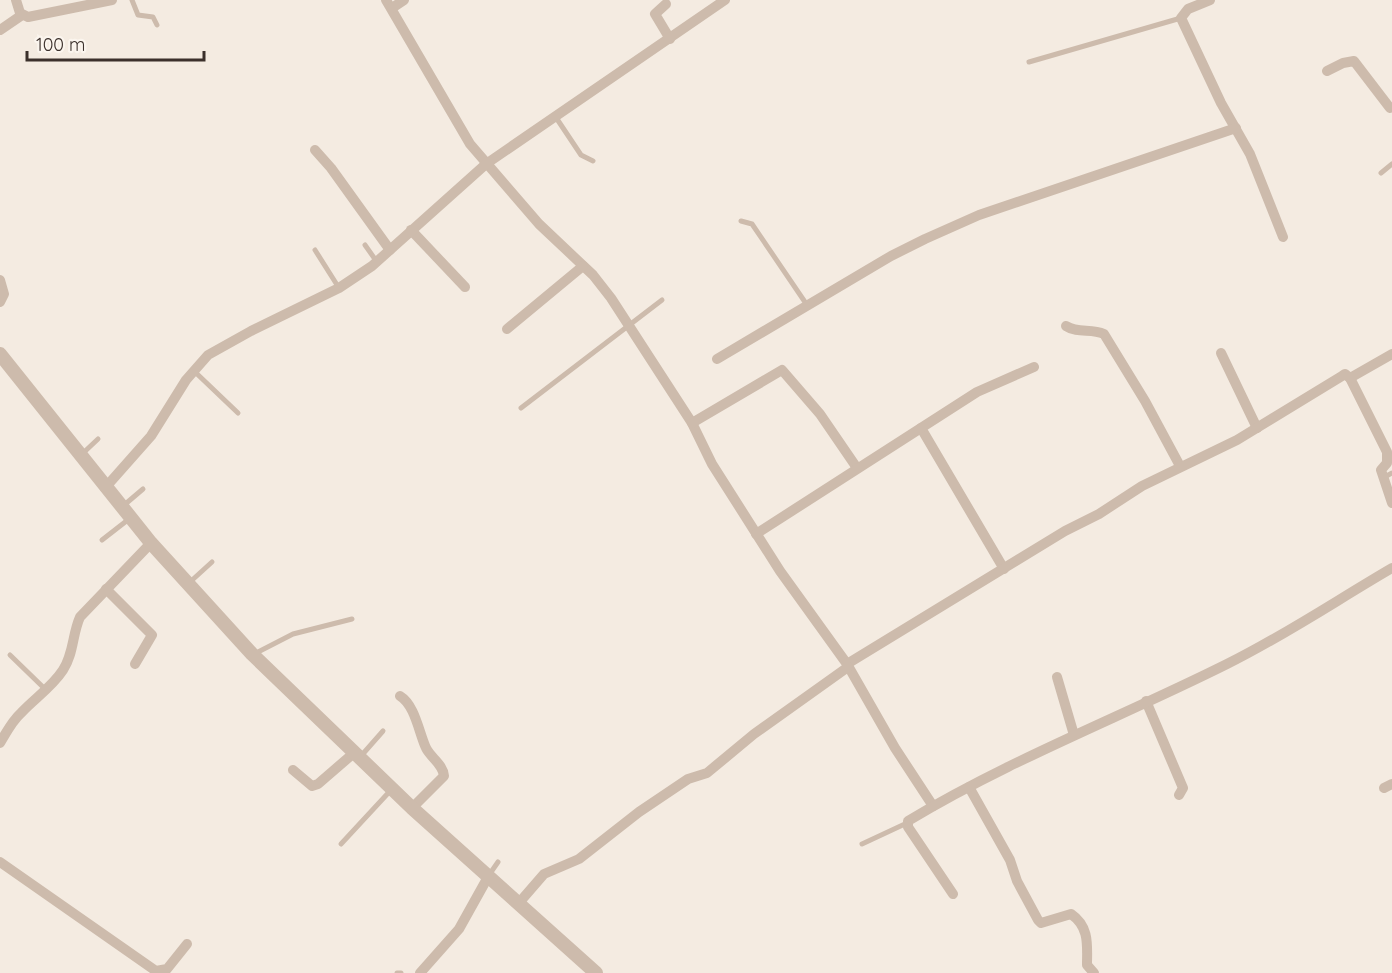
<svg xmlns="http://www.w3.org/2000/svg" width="1392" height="973" viewBox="0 0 1392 973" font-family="Quicksand,sans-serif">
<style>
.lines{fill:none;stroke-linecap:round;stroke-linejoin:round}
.service{stroke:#cdbbac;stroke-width:5}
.minor{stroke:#cdbbac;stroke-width:10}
.tertiary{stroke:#cdbbac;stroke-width:14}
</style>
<rect width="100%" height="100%" fill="#f4ebe1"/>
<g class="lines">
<!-- service -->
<g class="service">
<path d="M132,0l6,15 15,2 4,8"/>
<path d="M1029,62l152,-44"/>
<path d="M555,116l26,39 12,6"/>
<path d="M1381,173l11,-9"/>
<path d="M741,221l11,3 55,81"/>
<path d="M365,245l12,17"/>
<path d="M315,250l24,38"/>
<path d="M194,371l44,42"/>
<path d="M521,408l141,-108"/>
<path d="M81,455l17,-16"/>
<path d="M1383,478l9,-5"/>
<path d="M123,506l20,-17"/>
<path d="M102,540l27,-21"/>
<path d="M190,582l22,-20"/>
<path d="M254,654l39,-20 59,-15"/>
<path d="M10,655l35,34"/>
<path d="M361,756l22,-25"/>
<path d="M341,844l50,-54"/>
<path d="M862,844l45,-21"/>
<path d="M489,875l9,-13"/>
<path d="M397,973h4"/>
</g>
<!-- minor -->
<g class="minor">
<path d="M16,0l4,13 8,4 84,-17"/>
<path d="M386,0l84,144 69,80 54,51 18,23 81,125 20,41 68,107 67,93 48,84 38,58"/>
<path d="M1210,0l-22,9 -7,9 40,85 29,51 33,83"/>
<path d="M666,4l-11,10 15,25"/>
<path d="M392,8l12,-8"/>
<path d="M0,30l22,-15"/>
<path d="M1327,71l16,-8 11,-2 36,47"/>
<path d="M315,150l16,18 59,82"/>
<path d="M411,230l54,57"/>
<path d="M0,280l4,14 -4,8"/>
<path d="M1066,326c12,8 25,2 38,8l41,67 35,65"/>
<path d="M507,329l76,-63"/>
<path d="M1221,353l36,75"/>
<path d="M717,359l174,-103 34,-17 54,-24 257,-87"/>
<path d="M1350,378l37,74v11l-6,7 11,33"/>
<path d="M692,423l90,-53 38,44 37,54"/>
<path d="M921,428l83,141"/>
<path d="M105,488l46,-52 35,-56 22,-25 43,-24 88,-43 33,-22 114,-102 239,-164"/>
<path d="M756,534l221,-142 57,-25"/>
<path d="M106,589l46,46 -17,29"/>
<path d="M847,664l218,-133 34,-17 43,-28 95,-46 105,-64 3,-2 5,4 42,-24"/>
<path d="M1057,677l17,58"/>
<path d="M400,696c15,9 19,37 26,52 5,10 17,16 18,28l-32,32"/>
<path d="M1146,701l37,87 -4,7"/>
<path d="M0,743c6,-10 12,-22 21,-30 14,-15 31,-26 42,-43 11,-17 9,-35 17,-53l71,-74"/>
<path d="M293,770l19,16 6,-2 37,-32"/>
<path d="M969,787l41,73 7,21 21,39 3,3 30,-9c19,13 16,32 16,51l7,8"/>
<path d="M1384,788l8,-4"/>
<path d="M0,862l156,109 11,-2 20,-25"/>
<path d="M953,894l-45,-67v-6c101,-61 213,-104 319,-157 57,-28 110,-64 165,-96"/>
<path d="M518,904l26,-30 35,-15 60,-47 49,-33 19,-6 47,-39 94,-67"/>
<path d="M420,973l39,-44 29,-52"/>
</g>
<!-- tertiary -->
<path class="tertiary" d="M0,354l151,189 101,111 160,154 184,165"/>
</g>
<!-- scale -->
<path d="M27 51v9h177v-9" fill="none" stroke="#3b302b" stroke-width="3"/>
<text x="36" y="51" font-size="18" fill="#3b302b" stroke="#fbf5ee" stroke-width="4.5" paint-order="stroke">100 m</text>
</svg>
